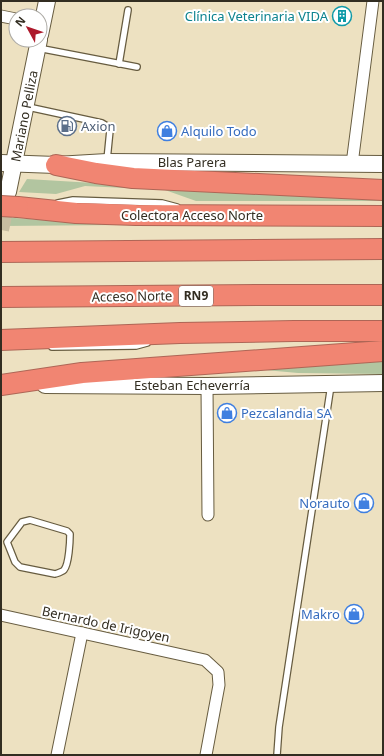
<svg xmlns="http://www.w3.org/2000/svg" width="384" height="756" viewBox="0 0 384 756" font-family="'Noto Sans',sans-serif">
<style>
.green{fill:#b2c5a0}
.lines{fill:none;stroke-linecap:round;stroke-linejoin:round}
.secondary-tunnel{stroke:#c8bda1;stroke-width:16;stroke-dasharray:16 8;stroke-linecap:butt}
.lane-casing{stroke:#675c40;stroke-width:8}
.street-casing{stroke:#675c40;stroke-width:13}
.secondary-casing{stroke:#675c40;stroke-width:18}
.highway-casing{stroke:#ae6656;stroke-width:22}
.lane{stroke:#fff;stroke-width:5.5}
.street{stroke:#fff;stroke-width:11}
.secondary{stroke:#fff;stroke-width:16}
.highway{stroke:#f18572;stroke-width:20}
.highway-bridge-casing{stroke:#ae6656;stroke-width:22;stroke-linecap:butt}
.highway-bridge{stroke:#f18572;stroke-width:20}
.labels{text-anchor:middle;stroke-width:4;stroke-linejoin:round;paint-order:stroke}
.shield{fill:#fff;stroke:#706c64;stroke-width:1}
.shield-label{font-size:12px;font-weight:bold;fill:#322d21}
.culture-label{font-size:13px;fill:#0d838f;stroke:#fff;text-anchor:end}
.street-label{font-size:13px;fill:#322d21;stroke:#fff}
.service-label{font-size:13px;fill:#4e5e75;stroke:#fff;text-anchor:start}
.shop-label{font-size:13px;fill:#366cbe;stroke:#fff;text-anchor:start}
</style>
<rect width="100%" height="100%" fill="#ede1c1"/>
<!-- green -->
<g class="green">
<path d="M27,179l151,9 205,9v4h-187l-31,-11 -80,-4 -29,8 -37,-2z"/>
<path d="M1,217l83,6 158,1 -241,2z"/>
<path d="M383,359v15l-85,-1 -33,-3 -125,8z"/>
</g>
<g class="lines">
<!-- secondary-tunnel -->
<path class="secondary-tunnel" d="M1,230l7,-34"/>
<!-- lane casing -->
<g class="lane-casing">
<g id="lane">
<path d="M38,48l99,19"/>
<path d="M119,64l9,-54"/>
<path d="M28,107l74,16 5,3 3,4 -3,30"/>
<path d="M58,203l15,-3 89,3 15,4"/>
<path d="M52,347l84,-1 11,-3"/>
<path d="M30,520l37,11 3,3c0,7 -1,30 -6,36 -2,2 -6,3 -9,4l-35,-7 -5,-5 -8,-20 15,-20z"/>
<path d="M277,755l2,-28 52,-342"/>
</g>
</g>
<!-- street casing -->
<g class="street-casing">
<g id="street">
<path d="M1,16l15,3"/>
<path d="M352,164l21,-163"/>
<path d="M207,386l1,129"/>
<path d="M1,615l204,45 13,12 1,13 -13,70"/>
<path d="M57,755l25,-122"/>
</g>
</g>
<!-- secondary casing -->
<g class="secondary-casing">
<g id="secondary">
<path d="M40,35l7,-34"/>
<path d="M1,163l55,2 51,-3 276,2"/>
<path d="M8,192l31,-152"/>
<path d="M45,385l162,1 176,-3"/>
</g>
</g>
<!-- highway casing -->
<g class="highway-casing">
<g id="highway">
<path d="M56,165l40,8 37,5 250,12"/>
<path d="M18,207l58,6 60,2 247,1"/>
<path d="M1,252l382,-3"/>
<path d="M1,297l269,-2h113"/>
<path d="M1,340l179,-7 114,-2h89"/>
<path d="M1,385l81,-12 301,-22"/>
</g>
</g>
<!-- lane -->
<use href="#lane" class="lane"/>
<!-- street -->
<use href="#street" class="street"/>
<!-- secondary -->
<use href="#secondary" class="secondary"/>
<!-- highway -->
<use href="#highway" class="highway"/>
<!-- highway-bridge casing -->
<g class="highway-bridge-casing">
<path id="highway-bridge" d="M1,206l17,1"/>
</g>
<!-- highway-bridge -->
<use href="#highway-bridge" class="highway-bridge"/>
</g>
<!-- icons -->
<defs>
<g id="building-ring" transform="scale(1)"><circle r="9.5" fill="#fff" stroke="#0f9aa8" stroke-width="1.5"/><path d="M-4-6H4V6H1V3H-1V6H-4ZM-2.5-4.3h1.7v1.8h-1.7ZM.8-4.3h1.7v1.8H.8ZM-2.5-1h1.7V.8h-1.7ZM.8-1h1.7V.8H.8Z" fill="#0f9aa8"/></g>
<g id="fuel-ring" transform="scale(1)"><circle r="9.5" fill="#fff" stroke="#5c6f8a" stroke-width="1.5"/><path d="M-5.5-6h7V0h2V4h1.3V-2.5L3-4.5l.8-.8L6-3V5H2.5V1h-1V6h-7ZM-4.2-4.7v3.2H.2V-4.7Z" fill="#5c6f8a"/></g>
<g id="shop-ring" transform="scale(1)"><circle r="9.5" fill="#fff" stroke="#3f7fe0" stroke-width="1.5"/><path d="M-5-2.5h2.3a2.7 3.5 0 0 1 5.4 0H5L5.5 6h-11ZM-1.5-2.5h3a1.5 2.3 0 0 0-3 0Z" fill="#3f7fe0"/></g>
</defs>
<g fill-rule="evenodd">
<use href="#building-ring" x="342" y="16"/>
<use href="#fuel-ring" x="67" y="126"/>
<use href="#shop-ring" x="167" y="131"/>
<use href="#shop-ring" x="227" y="413"/>
<use href="#shop-ring" x="364" y="503"/>
<use href="#shop-ring" x="354" y="614"/>
</g>
<g class="labels">
<!-- shield labels -->
<rect class="shield" x="179" y="286" width="34" height="20" rx="3"/>
<g class="shield-label">
<text x="196" y="300">RN9</text>
</g>
<!-- culture labels -->
<g class="culture-label">
<text x="328" y="21">Clínica Veterinaria VIDA</text>
</g>
<!-- street labels -->
<g class="street-label">
<text transform="translate(24 116) rotate(-79)" y="5">Mariano Pelliza</text>
<text x="192" y="167">Blas Parera</text>
<text x="192" y="220">Colectora Acceso Norte</text>
<text transform="translate(132 296) rotate(-1)" y="5">Acceso Norte</text>
<text x="192" y="390">Esteban Echeverría</text>
<text transform="translate(106 624) rotate(12)" y="5">Bernardo de Irigoyen</text>
</g>
<!-- service labels -->
<g class="service-label">
<text x="81" y="131">Axion</text>
</g>
<!-- shop labels -->
<g class="shop-label">
<text x="181" y="136">Alquilo Todo</text>
<text x="241" y="418">Pezcalandia SA</text>
<text x="350" y="508" text-anchor="end">Norauto</text>
<text x="340" y="619" text-anchor="end">Makro</text>
</g>
</g>
<!-- border -->
<rect width="384" height="756" fill="none" stroke="#322d21" stroke-width="4"/>
<!-- north arrow -->
<g transform="translate(28 28) rotate(310)"><circle r="19" fill="#ffffff" stroke="#adaba6"/>
<path d="M0-3L7 15L0 10L-7 15Z" fill="#ad192b"/>
<text y="-6" font-size="11" font-weight="bold" text-anchor="middle" fill="#322d21">N</text>
</g>
</svg>
